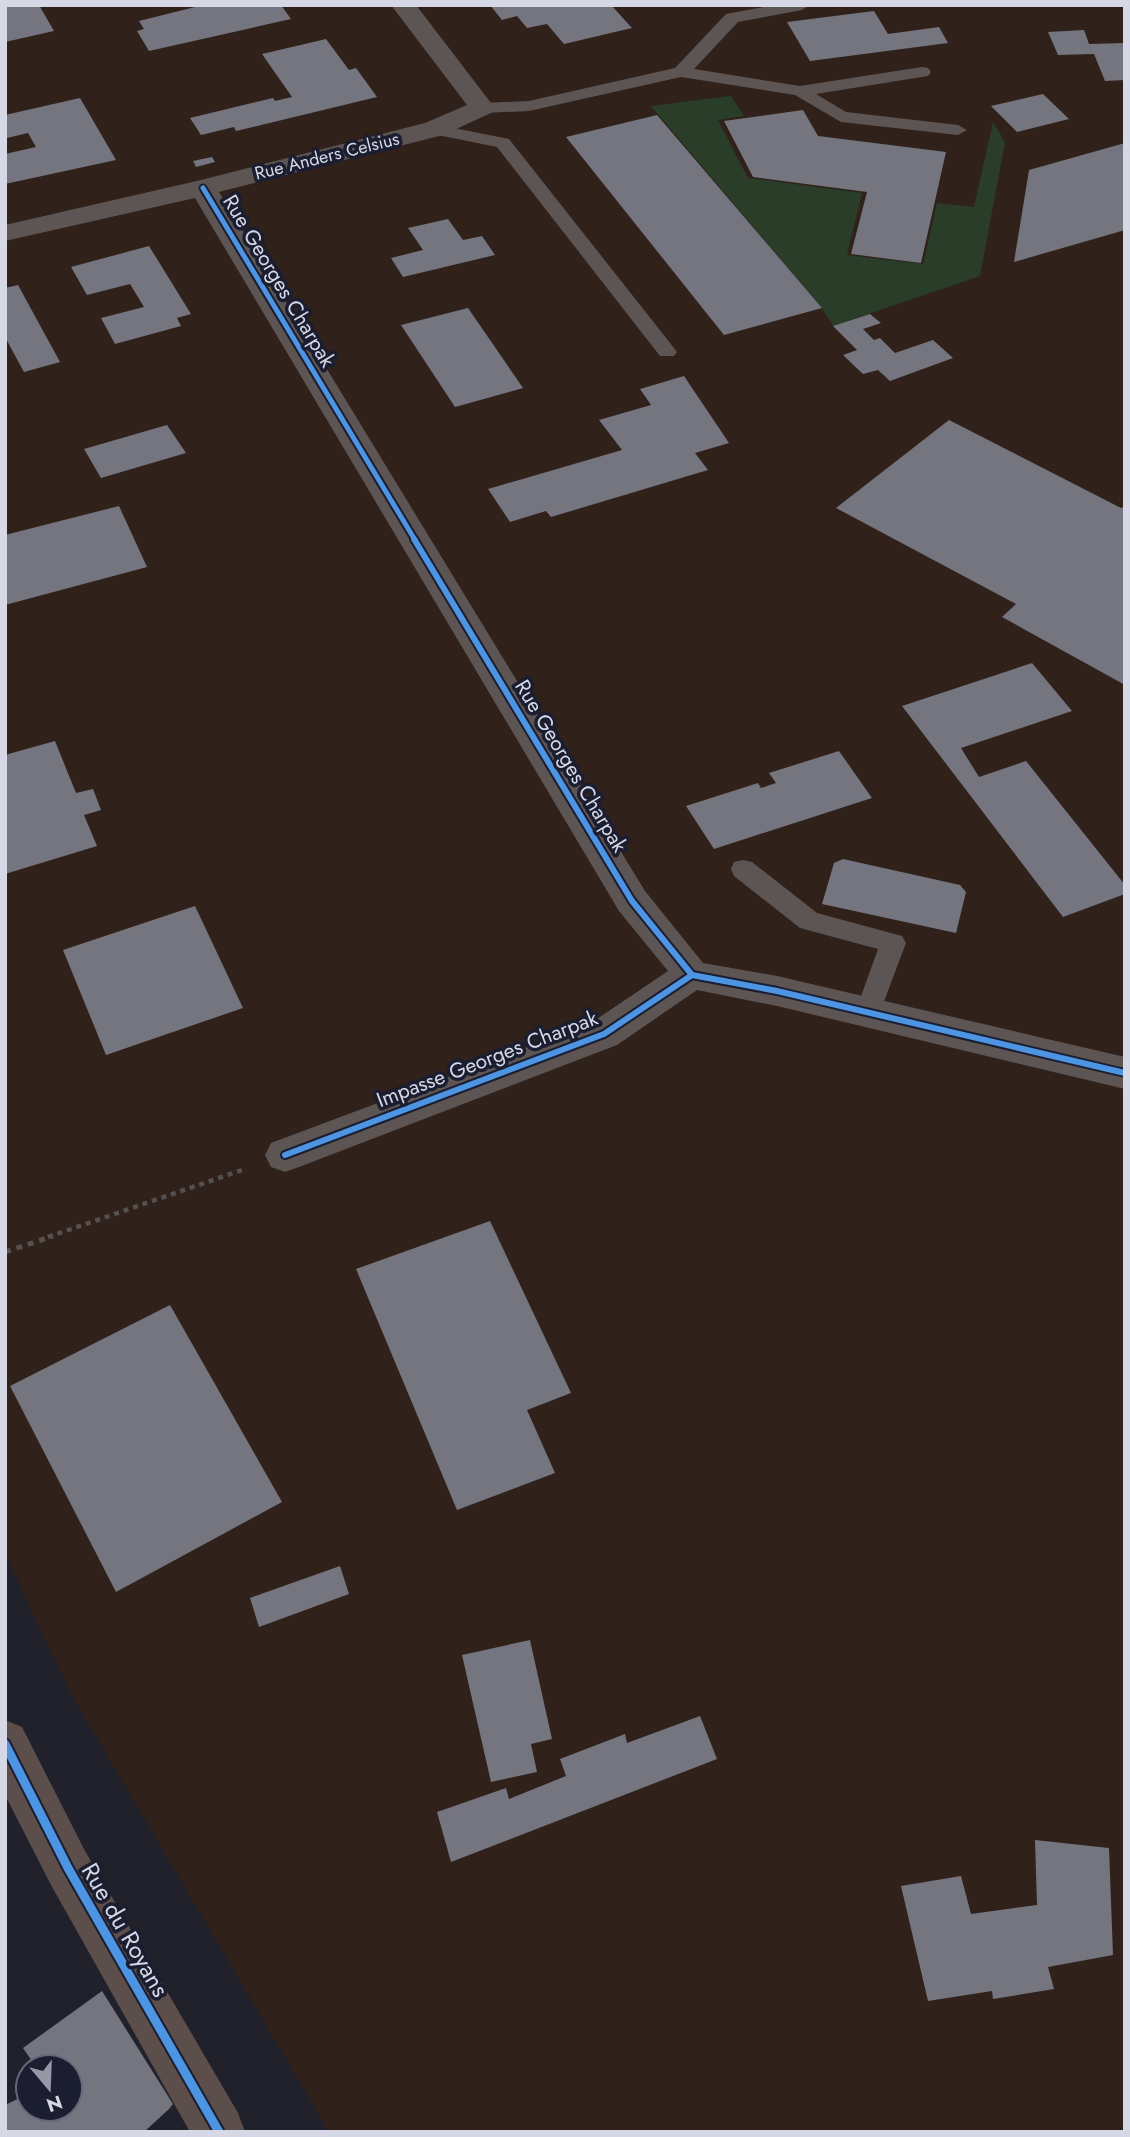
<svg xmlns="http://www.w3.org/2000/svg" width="1130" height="2137" viewBox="0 0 1130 2137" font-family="Jost,sans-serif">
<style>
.industrial{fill:#30221b}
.green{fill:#293d29}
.building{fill:#74757f}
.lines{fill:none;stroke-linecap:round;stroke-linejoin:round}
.path-far1{stroke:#565151;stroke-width:4.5;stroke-dasharray:5 5;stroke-linecap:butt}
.path{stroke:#565151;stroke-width:5;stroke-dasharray:6 6;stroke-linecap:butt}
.lane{fill:#5d5553;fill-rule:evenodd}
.street{fill:#5d5553;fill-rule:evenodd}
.secondary{fill:#5c4e4a;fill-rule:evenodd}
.cycleway-far2-casing{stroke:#1b1d30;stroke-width:9}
.cycleway-far1-casing{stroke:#1b1d30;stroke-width:10}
.cycleway-casing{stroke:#1b1d30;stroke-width:13}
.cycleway-far2{stroke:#4d94e3;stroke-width:5}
.cycleway-far1{stroke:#4d94e3;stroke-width:6}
.cycleway{stroke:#4d94e3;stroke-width:9}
.labels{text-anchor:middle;stroke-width:7;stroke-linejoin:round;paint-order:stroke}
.far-street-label{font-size:18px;fill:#d6d8e6;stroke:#1b1d30}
.street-label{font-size:21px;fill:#d6d8e6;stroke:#1b1d30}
.near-street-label{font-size:24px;fill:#d6d8e6;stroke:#1b1d30}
</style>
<rect width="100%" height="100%" fill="#20212b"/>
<!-- industrial -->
<path class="industrial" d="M5,5h1120v2127h-796l-258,-438 -66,-140z"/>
<!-- green -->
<path class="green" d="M731,96l13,20 -26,4 30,58 114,15 -15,62 76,9 14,-61 37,4 19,-85 12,20 -25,134 -147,50 -11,-18 -171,-202z"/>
<!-- building -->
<g class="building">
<path d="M7,5h32l15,26 -49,11z"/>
<path d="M203,5h78l10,14 -142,32 -12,-20 7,-2 -5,-8z"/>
<path d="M490,5h121l21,23 -68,16 -17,-20 -20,4 -10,-12 -15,4z"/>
<path d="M874,11l14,23 51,-7 9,16 -138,18 -23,-39z"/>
<path d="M1084,30l5,14 36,-1v37l-20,1 -11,-27 -36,1 -10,-23z"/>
<path d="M326,39l23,31 7,-2 21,29 -141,34 -2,-4 -33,8 -11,-17 83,-20 2,3 17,-4 -30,-43z"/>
<path d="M1043,94l26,25 -52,13 -26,-26z"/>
<path d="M80,98l36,62 -111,24v-30l31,-7 -8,-14 -21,5 -2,-23z"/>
<path d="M803,110l15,26 128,16 -25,111 -70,-9 16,-62 -114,-15 -29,-56z"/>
<path d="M657,115l165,193 -98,27 -158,-198z"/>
<path d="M1125,143v87l-111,32 15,-92z"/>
<path d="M212,157l3,5 -19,5 -3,-6z"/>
<path d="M448,219l15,21 19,-4 13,19 -92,22 -12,-19 32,-8 -15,-22z"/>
<path d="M149,246l42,68 -14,4 4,8 -66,18 -14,-26 43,-11 -14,-23 -43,11 -16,-28z"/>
<path d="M18,285l42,77 -36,10 -19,-35v-49z"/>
<path d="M468,308l55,80 -68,19 -54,-82z"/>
<path d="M870,314l11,9 -18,6 11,11 6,-2 15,15 38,-13 20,18 -63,23 -12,-11 -15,4 -20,-19 14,-5 -24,-24z"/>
<path d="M684,376l45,67 -34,10 13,17 -157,47 -5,-6 -36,11 -22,-33 134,-39 -23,-30 52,-15 -11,-16z"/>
<path d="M949,420l172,88 4,-2v179l-123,-68 14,-13 -180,-96z"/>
<path d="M167,425l19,28 -85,25 -17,-29z"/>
<path d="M119,506l28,61 -142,38v-70z"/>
<path d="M1032,663l40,48 -111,37 18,29 47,-16 99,124v9l-62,23 -161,-211z"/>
<path d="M55,741l21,52 17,-4 8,21 -17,5 13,31 -92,28v-119z"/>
<path d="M839,751l33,47 -158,51 -28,-43 72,-23 3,5 15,-5 -7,-10z"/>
<path d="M843,859l117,26 6,7 -10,41 -134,-29 12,-41z"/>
<path d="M195,906l48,102 -137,47 -43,-105z"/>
<path d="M490,1221l81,172 -44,17 28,63 -98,37 -101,-241z"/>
<path d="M170,1305l112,197 -166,90 -106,-206z"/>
<path d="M340,1566l9,28 -90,33 -9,-29z"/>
<path d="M530,1640l22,99 -21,5 6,28 -46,10 -29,-127z"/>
<path d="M700,1716l17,43 -266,103 -14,-50 69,-24 3,11 57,-23 -6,-17 65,-25 2,9z"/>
<path d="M1035,1840l74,8 4,107 -65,12 6,22 -61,10 -1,-8 -64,10 -27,-115 60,-10 10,38 66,-9z"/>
<path d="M102,1991l71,113 -4,5 -25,23h-139v-27l23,-11v15h42v-42h-34l-13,-19z"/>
</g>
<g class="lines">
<!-- path-far1 -->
<path class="path-far1" d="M48,1237l194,-67"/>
<!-- path -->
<path class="path" d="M5,1252l48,-16"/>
<!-- lane -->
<g class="lane">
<path d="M774,5h36l-8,5 -64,12 -44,47 106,17 122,-19 6,1 3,4 -3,4 -112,18 30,18 112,13 9,5 -9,5 -117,-13 -46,-27 -114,-18 -152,34 -47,2 -9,-5 9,-5 47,-2 146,-33 51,-54z"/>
<path d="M434,124l75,15 165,209 3,4 -3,4h-14l-163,-209 -69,-14 -3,-4z"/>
<path d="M743,860l9,2 65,51 85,23 4,7 -29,77 -9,3 -9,-3 -4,-7 23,-64 -78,-21 -66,-52 -3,-7 3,-7z"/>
</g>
<!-- street -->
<path class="street" d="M391,5h25l75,98 4,5 -4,5 -48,22 -224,57 426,699 58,72 74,13 348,81v32l-348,-83 -80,-16 -80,55 -318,122 -14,5 -14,-5 -6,-12 6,-12 320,-120 77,-52 -49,-60 -424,-713 -190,43v-16l196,-45 224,-57 42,-18z"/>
<!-- secondary -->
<path class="secondary" d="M5,1720l17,7 63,124 153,262 7,19h-55l-139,-247 -46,-90z"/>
<!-- cycleway-far2 casing -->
<g class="cycleway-far2-casing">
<path id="cycleway-far2" d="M203,188l212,352"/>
</g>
<!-- cycleway-far1 casing -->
<g class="cycleway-far1-casing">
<g id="cycleway-far1">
<path d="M414,539l218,362 60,74 85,16 348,82"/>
<path d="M285,1155l319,-121 88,-59"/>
</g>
</g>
<!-- cycleway casing -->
<g class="cycleway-casing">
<path id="cycleway" d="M5,1744l63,124 151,264"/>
</g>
<!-- cycleway-far2 -->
<use href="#cycleway-far2" class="cycleway-far2"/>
<!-- cycleway-far1 -->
<use href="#cycleway-far1" class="cycleway-far1"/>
<!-- cycleway -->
<use href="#cycleway" class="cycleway"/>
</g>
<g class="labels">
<!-- far-street labels -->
<g class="far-street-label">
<text transform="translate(327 156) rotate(-14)" y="6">Rue Anders Celsius</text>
</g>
<!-- street labels -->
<g class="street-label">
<text transform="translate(279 281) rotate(59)" y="7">Rue Georges Charpak</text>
<text transform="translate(571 766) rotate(59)" y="7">Rue Georges Charpak</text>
<text transform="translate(487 1059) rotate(-21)" y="7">Impasse Georges Charpak</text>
</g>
<!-- near-street labels -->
<g class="near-street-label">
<text transform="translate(125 1930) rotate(60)" y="8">Rue du Royans</text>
</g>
</g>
<!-- border -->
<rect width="1130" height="2137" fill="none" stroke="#d6d8e6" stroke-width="14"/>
<!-- north arrow -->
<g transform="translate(49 2088) rotate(161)"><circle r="33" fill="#1b1d30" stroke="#666879" stroke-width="2"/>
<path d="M0-5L12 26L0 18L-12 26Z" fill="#9698a5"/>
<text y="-10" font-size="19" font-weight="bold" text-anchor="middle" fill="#d6d8e6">N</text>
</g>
</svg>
